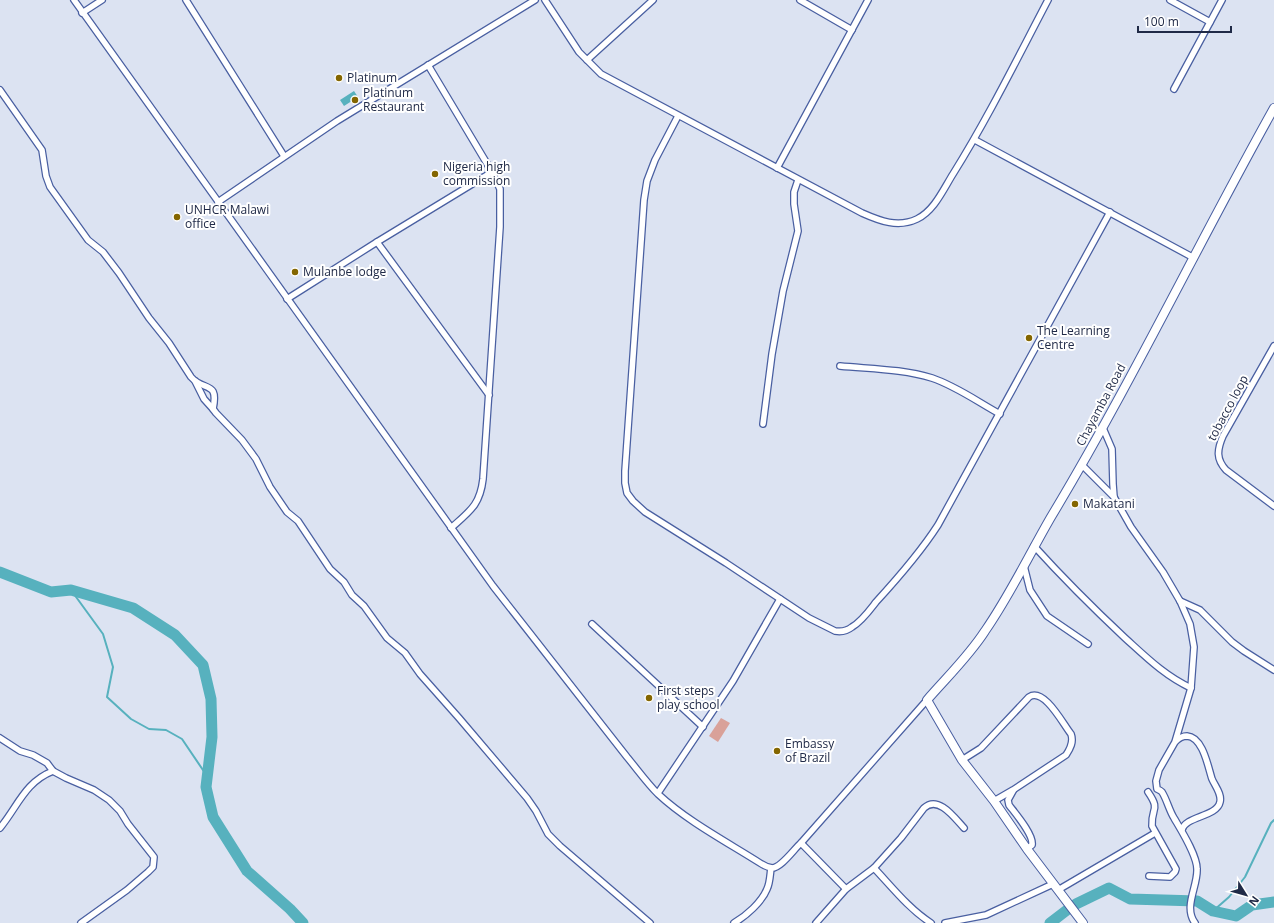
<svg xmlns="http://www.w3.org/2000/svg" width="1274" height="923" viewBox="0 0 1274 923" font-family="'Open Sans',sans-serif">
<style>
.green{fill:#d9a199}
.water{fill:#57b1be}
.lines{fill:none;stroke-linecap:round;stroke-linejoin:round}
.stream{stroke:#57b1be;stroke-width:2}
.river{stroke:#57b1be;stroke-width:11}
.street-casing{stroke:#495fa1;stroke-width:8}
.secondary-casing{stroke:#495fa1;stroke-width:10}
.street{stroke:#fff;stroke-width:5.5}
.secondary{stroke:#fff;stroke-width:8}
.poi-dot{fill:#846600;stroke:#fff;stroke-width:1.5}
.labels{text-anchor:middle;stroke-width:4;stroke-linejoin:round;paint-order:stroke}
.poi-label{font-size:12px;fill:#202a47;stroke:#fff;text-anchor:start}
.street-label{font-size:12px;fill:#202a47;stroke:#fff}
</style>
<rect width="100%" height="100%" fill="#dce3f2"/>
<!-- green -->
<path class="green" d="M721,718l9,5 -12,19 -9,-6z"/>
<!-- water -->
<path class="water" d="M354,91l4,6 -14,9 -4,-6z"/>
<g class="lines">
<!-- stream -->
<g class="stream">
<path d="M71,590l32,44 10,33 -6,30 24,22 18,10 17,1 16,9 25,37"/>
<path d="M1213,911l16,-14 16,-20 26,-54 3,-3"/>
</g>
<!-- river -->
<g class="river">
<path d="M0,572l51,20 20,-2 62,18 42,27 28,30 8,34 1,38 -6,50 7,30 34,54 43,38 13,14"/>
<path d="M1076,904l33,-16 21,11 67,2 16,10 23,5 16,-11 22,-3"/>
<path d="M1050,923l17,-13"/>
</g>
<!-- street casing -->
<g class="street-casing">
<g id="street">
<path d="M74,0l419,586 134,171c10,12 20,26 31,37 29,27 69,48 102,69 3,2 7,4 12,5 9,0 22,-19 29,-25l126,-143"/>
<path d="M186,0l98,156"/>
<path d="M545,0l34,52 22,22 261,139c18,8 36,15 55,6 17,-8 26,-29 36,-45 35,-56 64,-115 95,-174"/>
<path d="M800,0l52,30"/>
<path d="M1170,0l40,22"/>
<path d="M82,13l20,-13"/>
<path d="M587,60l66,-60"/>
<path d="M428,65l64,107 8,17v38l-17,252c-3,26 -13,32 -32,49"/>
<path d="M1174,89l48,-89"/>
<path d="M0,90l42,60 4,26 4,11 38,53 15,12 16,21 30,45 20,25 22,34c13,15 28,3 22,32l3,4 26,27 14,19 14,28 17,25 11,9 32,48 14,13 8,13 12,11 23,32 18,15 15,21 39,44 68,80 9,13 12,23 12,12 90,77"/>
<path d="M678,116l-23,44 -8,21 -3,19 -19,271v12l2,10 6,8 12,11 81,51 83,55 26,13c6,1 12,0 17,-4 10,-6 17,-16 24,-25 22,-24 44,-49 62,-77l172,-313"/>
<path d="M975,140l219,118"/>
<path d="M777,168l91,-168"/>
<path d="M218,202l119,-81 198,-121"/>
<path d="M377,242l112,153"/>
<path d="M287,299l90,-57 115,-70"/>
<path d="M1274,346l-51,90c-6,14 -7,23 3,34l48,36"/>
<path d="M840,366c31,3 63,3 92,12 24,8 46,24 68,36"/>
<path d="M195,381l9,18 9,10"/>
<path d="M763,424l9,-70 11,-63 15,-60 -4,-27v-12l4,-12"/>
<path d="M1103,428l9,21 1,35 1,13 17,30 32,45 17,29 10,23 4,23 -3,41 -16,54 -16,28 -3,11 1,8c2,1 3,1 5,3 5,8 7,18 12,26 7,12 23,37 23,51 1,17 -14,38 -2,54"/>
<path d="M1082,465l32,32"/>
<path d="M1034,546c29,32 59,62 91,92 21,19 40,38 66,50"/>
<path d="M1024,566l6,24 17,26 41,28"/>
<path d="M1180,601l20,9 32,32 12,9 30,19"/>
<path d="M592,624l111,103"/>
<path d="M0,738l20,13 13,4 14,8 6,8 13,7 28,12 15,10 11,11 8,13 26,33 -1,10 -5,5 -21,18 -46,33"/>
<path d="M1176,741c3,-3 6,-5 11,-5 16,1 21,31 25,43 3,7 10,15 8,23 -3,15 -35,14 -38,28"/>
<path d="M962,760l19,-12 48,-51c15,-10 34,27 42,37 3,8 -1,15 -5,21l-53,35 -19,11"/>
<path d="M1013,791l-5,9 1,5c6,8 25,30 23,40l-5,4"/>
<path d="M1148,792c13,19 3,15 4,34l24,43 -1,3 -5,5 -21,-1"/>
<path d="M658,793l75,-112 47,-82"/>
<path d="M0,828c18,-22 25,-46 53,-57"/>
<path d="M801,843l45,46"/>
<path d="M874,868c18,19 35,41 57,55"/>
<path d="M1058,890l97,-57"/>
<path d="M734,923c12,-7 28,-21 33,-34 3,-6 3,-14 4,-21"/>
<path d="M816,923l30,-34 28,-21 27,-30 23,-30c14,-13 30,9 40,20"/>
<path d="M945,923l41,-8 67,-31"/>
</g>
</g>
<!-- secondary casing -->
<g class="secondary-casing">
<path id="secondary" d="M1083,923l-56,-74 -33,-48 -32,-41 -35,-60c20,-23 42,-44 58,-69 25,-36 44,-76 66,-114 80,-133 147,-273 223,-409"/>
</g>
<!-- street -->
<use href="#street" class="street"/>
<!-- secondary -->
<use href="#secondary" class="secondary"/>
</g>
<!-- markers -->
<g class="poi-dot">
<circle cx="339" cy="78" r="4"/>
<circle cx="355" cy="100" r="4"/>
<circle cx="435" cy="174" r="4"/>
<circle cx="177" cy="217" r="4"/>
<circle cx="295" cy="272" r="4"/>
<circle cx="1029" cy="338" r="4"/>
<circle cx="1075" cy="504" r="4"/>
<circle cx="649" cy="698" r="4"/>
<circle cx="777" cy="751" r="4"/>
</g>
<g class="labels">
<!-- poi labels -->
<g class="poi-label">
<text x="347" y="82">Platinum</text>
<text x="363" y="97">Platinum<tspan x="363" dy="14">Restaurant</tspan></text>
<text x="443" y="171">Nigeria high<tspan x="443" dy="14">commission</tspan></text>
<text x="185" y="214">UNHCR Malawi<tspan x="185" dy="14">office</tspan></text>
<text x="303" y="276">Mulanbe lodge</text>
<text x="1037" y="335">The Learning<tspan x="1037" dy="14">Centre</tspan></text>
<text x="1083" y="508">Makatani</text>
<text x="657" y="695">First steps<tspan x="657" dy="14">play school</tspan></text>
<text x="785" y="748">Embassy<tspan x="785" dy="14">of Brazil</tspan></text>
</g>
<!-- street labels -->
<g class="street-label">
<text transform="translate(1101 405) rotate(-62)" y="4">Chayamba Road</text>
<text transform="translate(1228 408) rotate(-62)" y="4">tobacco loop</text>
</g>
</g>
<!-- north arrow -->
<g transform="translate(1246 895) rotate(127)" stroke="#ffffff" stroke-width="3" paint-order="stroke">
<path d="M0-3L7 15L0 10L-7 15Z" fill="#202a47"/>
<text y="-6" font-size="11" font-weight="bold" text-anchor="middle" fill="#202a47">N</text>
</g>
<!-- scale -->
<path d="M1138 26v6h93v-6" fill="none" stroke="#202a47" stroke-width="2"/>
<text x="1144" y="26" font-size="12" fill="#202a47" stroke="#ffffff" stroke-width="3" paint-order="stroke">100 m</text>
</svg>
